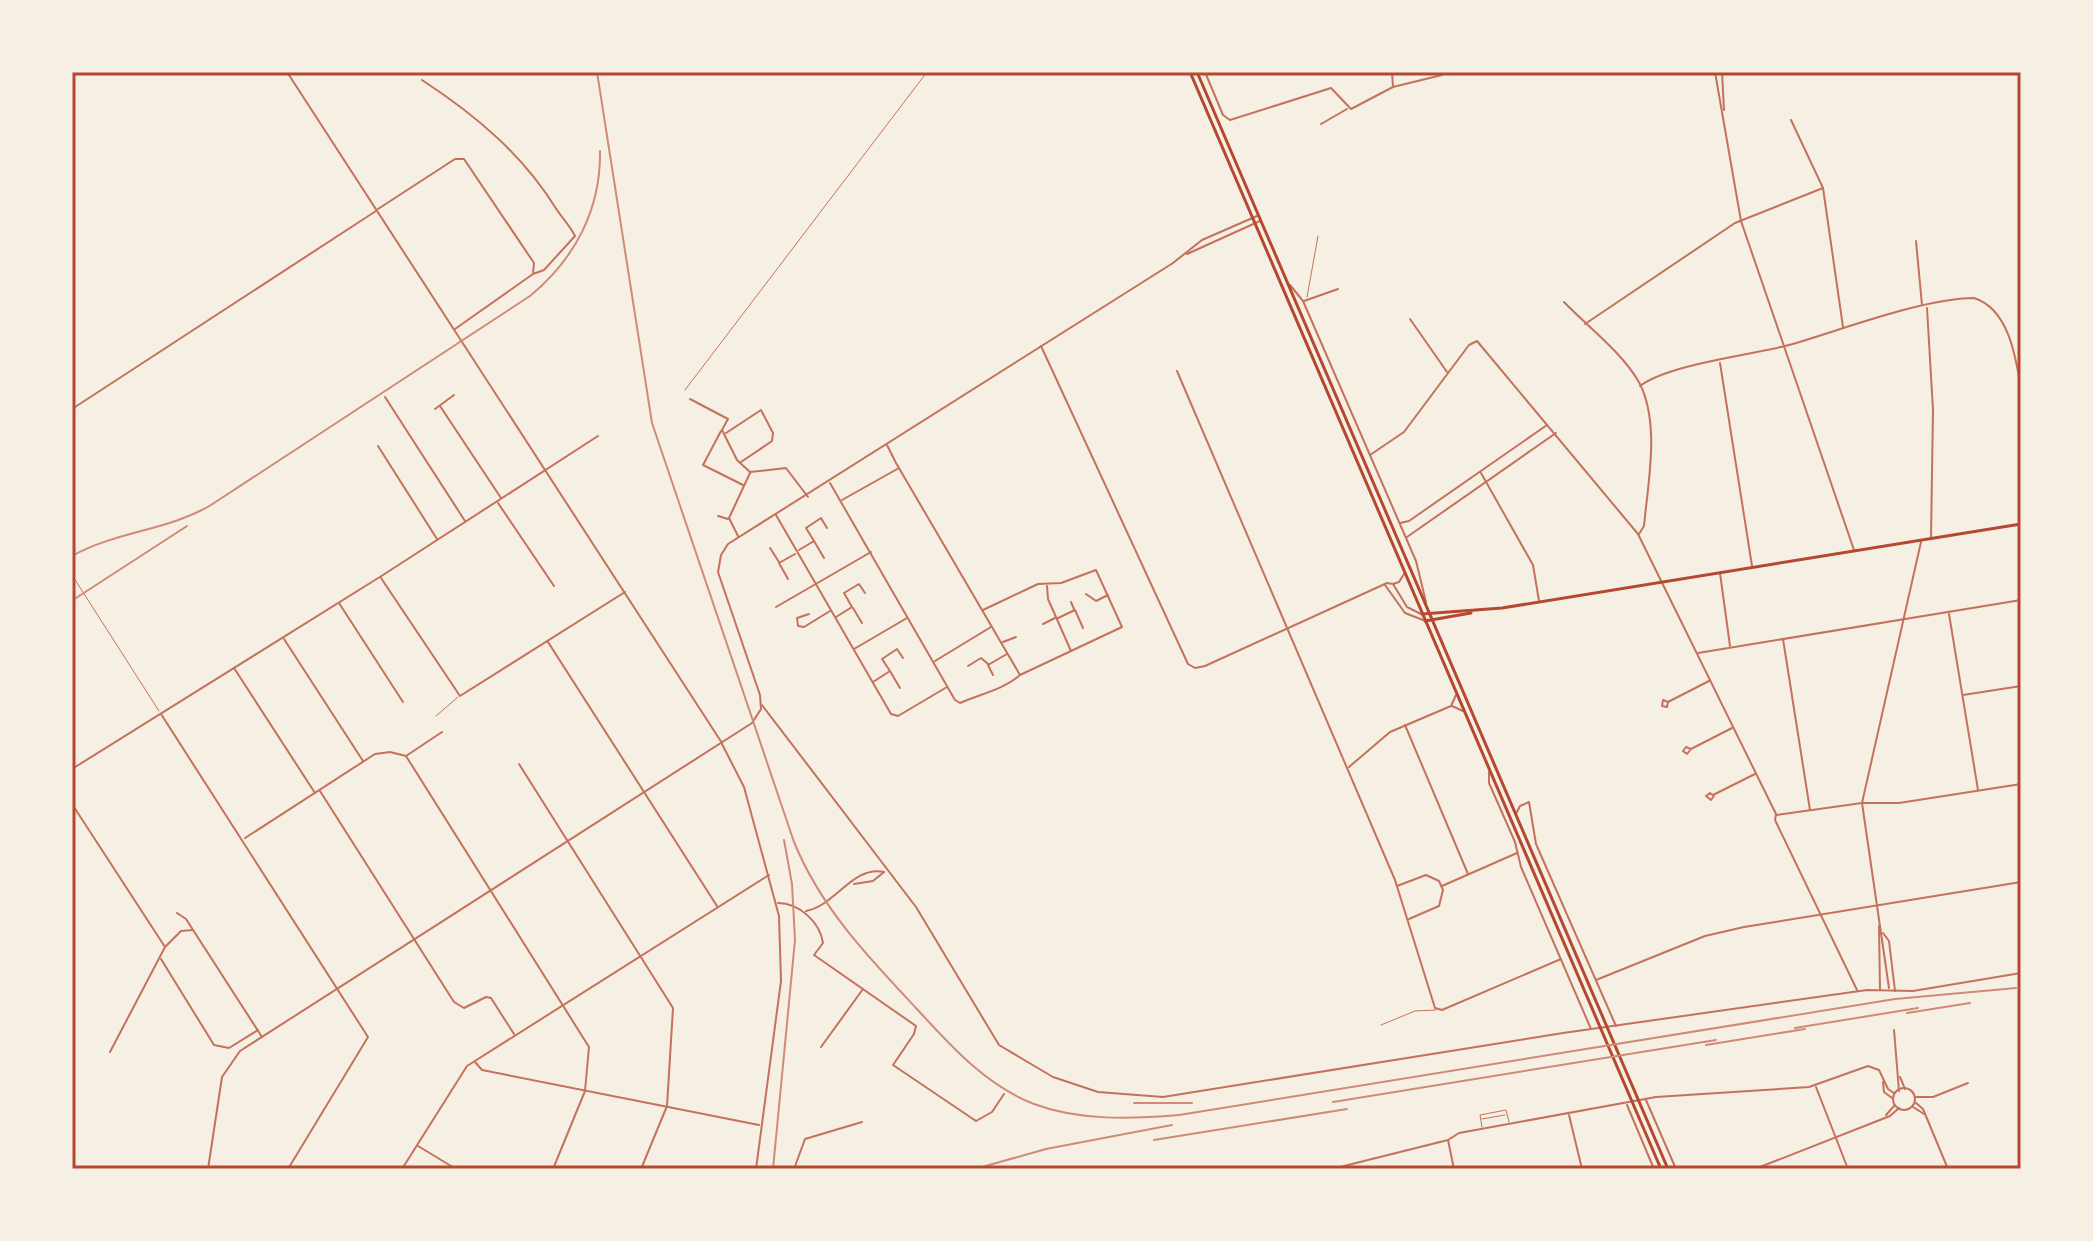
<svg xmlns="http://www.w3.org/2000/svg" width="2093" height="1241" viewBox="0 0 2093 1241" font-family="'Asap Condensed',sans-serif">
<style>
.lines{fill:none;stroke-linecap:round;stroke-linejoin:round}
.service{stroke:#c5725c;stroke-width:1}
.minor{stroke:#c5725c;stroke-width:2}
.tertiary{stroke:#c5725c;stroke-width:2}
.secondary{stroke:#b5482f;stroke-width:3}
.primary{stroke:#b5482f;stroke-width:3}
.rail{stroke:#cf8b77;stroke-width:2}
.neatline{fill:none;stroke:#b5482f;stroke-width:3}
</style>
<rect width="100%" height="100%" fill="#f6efe4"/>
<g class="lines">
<!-- service -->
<g class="service">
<path d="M1307,297l11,-61"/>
<path d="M685,390l242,-318"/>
<path d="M72,575l87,136"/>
<path d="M436,716l22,-19"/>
<path d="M1381,1025l34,-14 21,-1"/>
<path d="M1482,1119l23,-4"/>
<path d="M1482,1127l-2,-12 26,-5 3,12"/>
</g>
<!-- minor -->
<g class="minor">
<path d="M1205,72l18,43 7,5 101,-32 20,21 42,-22 49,-12"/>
<path d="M1392,72l1,15"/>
<path d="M1715,72l26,149 113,329"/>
<path d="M1722,72l2,38"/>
<path d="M422,80c55,36 101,75 135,130 6,9 13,16 18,26l-31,34 -11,4 -78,55"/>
<path d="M1791,120l32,68 20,139"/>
<path d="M1321,124l26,-15"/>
<path d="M378,209l77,-50h9l70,104 -1,11"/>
<path d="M1916,241l6,64"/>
<path d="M1290,285l13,16 113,260 10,41"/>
<path d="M1304,301l34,-12"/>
<path d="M1564,302c24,25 59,51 76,82 20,41 8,98 4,142l-5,8"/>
<path d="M1927,308l6,102 -2,127"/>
<path d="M1410,319l37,53"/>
<path d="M1585,324l150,-101 88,-35"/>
<path d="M1041,346l147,318 7,4 10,-2 182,-83 6,1 14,23 14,7"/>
<path d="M1720,363l32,203"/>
<path d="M1177,371l218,509 40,128 7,2 119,-51"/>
<path d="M1640,386c29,-22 112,-31 149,-41 53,-15 131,-46 185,-47 35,11 42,60 47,91"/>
<path d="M385,397l80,124"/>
<path d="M690,399l38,20 -6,11 15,30 13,12 36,-4 22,29"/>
<path d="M440,406l61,92"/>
<path d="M435,409l19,-14"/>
<path d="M721,431l-18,34 40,20"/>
<path d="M726,433l35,-23 12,23 -1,8 -31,21"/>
<path d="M887,445l9,18 124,212 102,-48 -26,-57 -35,13 -23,1 -55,26"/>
<path d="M378,446l59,93"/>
<path d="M1370,455l34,-23 65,-87 8,-4 161,193 138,280 -1,6 82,170"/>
<path d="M1481,473l52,92 6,36"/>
<path d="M830,483l125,217 5,3c20,-9 43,-13 60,-28"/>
<path d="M842,500l57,-32"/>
<path d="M498,503l56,83"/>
<path d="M776,515l115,199 7,2 49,-29"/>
<path d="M718,516l10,3"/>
<path d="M1400,523l9,-2 138,-96"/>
<path d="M738,536l-9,-18 21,-45"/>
<path d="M1407,537l149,-104"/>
<path d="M814,541l-8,-13 15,-10 6,10"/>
<path d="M770,548l9,14"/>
<path d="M799,550l15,-9 10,17"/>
<path d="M1720,573l10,73"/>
<path d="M381,578l79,118 165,-104"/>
<path d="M788,579l-9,-16 16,-9"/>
<path d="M1393,584l6,-2 5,-8"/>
<path d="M1385,585l20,28 18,7"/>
<path d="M1047,586l1,13 23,52"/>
<path d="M1086,594l10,7 12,-6"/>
<path d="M1071,602l3,7"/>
<path d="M339,603l64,99"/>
<path d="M776,607l95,-55"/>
<path d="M853,608l9,15"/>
<path d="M809,614l-12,4 1,8 6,1 26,-16"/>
<path d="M1949,614l29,176"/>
<path d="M836,617l16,-10 -8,-14 15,-9 6,9"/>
<path d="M1058,618l17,-8 8,18"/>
<path d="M1043,624l12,-6"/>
<path d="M284,639l79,122"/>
<path d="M1783,639l27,171"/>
<path d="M548,642l169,264"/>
<path d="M1003,642l13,-5"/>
<path d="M854,649l53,-31"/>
<path d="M1698,653l323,-53"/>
<path d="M935,661l56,-34"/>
<path d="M968,666l13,-8 7,6"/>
<path d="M234,668l81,125"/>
<path d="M890,671l-8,-12 15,-10 6,9"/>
<path d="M993,675l-5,-10 19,-11"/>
<path d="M873,682l17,-11 10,17"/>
<path d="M1963,695l58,-9"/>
<path d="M1663,700l5,2 -1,5 -5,-1z"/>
<path d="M1668,702l41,-21"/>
<path d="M762,705l154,202 83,138 54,32 45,15 65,5 400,-64 304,-43 46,1 108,-18"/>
<path d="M1452,706l11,5"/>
<path d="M161,714l207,323 -80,132"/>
<path d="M1405,725l63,149"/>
<path d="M722,744l22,43 35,129 2,65 -25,188"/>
<path d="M1686,747l5,2 -4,5 -4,-3z"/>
<path d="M1691,749l41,-21"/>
<path d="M406,756l183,291 -4,44 -32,78"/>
<path d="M519,764l154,244 -6,98 -26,63"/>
<path d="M1349,767l41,-35 61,-26 5,-11"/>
<path d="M72,769l311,-194 215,-139"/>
<path d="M1489,772v11l26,59 6,25 70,162"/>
<path d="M320,791l134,211 10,6 22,-11 5,1 23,36"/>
<path d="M1710,793l4,3 -3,4 -5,-4z"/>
<path d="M1713,795l42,-21"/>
<path d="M72,804l93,143"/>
<path d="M1516,814l4,-8 9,-4 7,42 80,182"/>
<path d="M1777,815l85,-12h37l122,-19"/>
<path d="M245,838l130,-84 15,-2 16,4 36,-24"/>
<path d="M854,884l19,-3 11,-9"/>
<path d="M1397,886l29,-11 13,6 4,9 -4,16 -30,13"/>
<path d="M1442,886l75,-33"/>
<path d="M778,903c21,0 42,19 45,40l-9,12 102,71 -2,8 -21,31 83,56 16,-9 12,-18"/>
<path d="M806,911c29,-5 47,-46 78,-39"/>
<path d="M177,913l9,6 76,118"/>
<path d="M1879,926l1,64"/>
<path d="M1883,933l6,8 6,50"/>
<path d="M161,959l53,86 15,3 29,-18"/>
<path d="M1596,980l109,-44 39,-9 277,-45"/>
<path d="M1889,988l-27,-185 59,-261"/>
<path d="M1894,1030l5,61"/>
<path d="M821,1047l42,-58"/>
<path d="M110,1052l55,-105 16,-16 12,-1"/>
<path d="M475,1062l7,8 277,55"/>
<path d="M1900,1077l5,12"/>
<path d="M1883,1082l1,10 8,6"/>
<path d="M1816,1087l32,82"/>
<circle cx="1904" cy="1099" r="11"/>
<path d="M1916,1097h17l35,-14"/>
<path d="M1646,1100l30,69"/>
<path d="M1916,1103l7,6 25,60"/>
<path d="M1627,1105l27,64"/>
<path d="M1913,1107l11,7"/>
<path d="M1569,1115l13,54"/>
<path d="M1886,1115l8,-9"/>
<path d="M1448,1140l6,29"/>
<path d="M418,1146l38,23"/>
<path d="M402,1169l65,-103 302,-191"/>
<path d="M794,1169l11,-30 57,-17"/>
<path d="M1332,1169l116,-29 11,-7 197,-36 153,-10 59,-21 11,4 9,19 6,4"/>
<path d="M1755,1169l135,-53 9,-8"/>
</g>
<!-- tertiary -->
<g class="tertiary">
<path d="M287,72l435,671"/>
<path d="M1187,254l73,-33"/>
<path d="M72,409l304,-198"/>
<path d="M208,1169l14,-92 18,-26 512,-328 9,-14 -1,-14 -42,-123 3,-17 7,-11 445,-281 29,-23 55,-24"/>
</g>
<!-- secondary -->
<g class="secondary">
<path d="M1422,614l80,-6 519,-84"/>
<path d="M1425,621l46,-8"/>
</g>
<!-- primary -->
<g class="primary">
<path d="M1190,72l471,1097"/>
<path d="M1197,72l471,1097"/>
</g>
<!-- rail -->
<g class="rail">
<path d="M597,72l55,351 142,419c27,66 74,115 122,166 35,38 69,77 118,96 45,17 98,15 145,11l716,-116 121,-11"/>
<path d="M72,556c45,-25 95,-25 139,-51l319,-209c45,-37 71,-87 70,-145"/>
<path d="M76,598l111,-72"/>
<path d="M1907,1013l63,-10"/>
<path d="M1795,1028l123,-20"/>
<path d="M1706,1045l99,-16"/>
<path d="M1333,1102l383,-62"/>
<path d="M1134,1103h58"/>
<path d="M1154,1140l193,-31"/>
<path d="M773,1169l22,-229 -3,-56 -8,-44"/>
<path d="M975,1169l71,-20 126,-24"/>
</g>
</g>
<!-- border -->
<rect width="2093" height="1241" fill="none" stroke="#f6efe4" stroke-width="148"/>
<rect x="74" y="74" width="1945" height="1093" class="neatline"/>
</svg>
